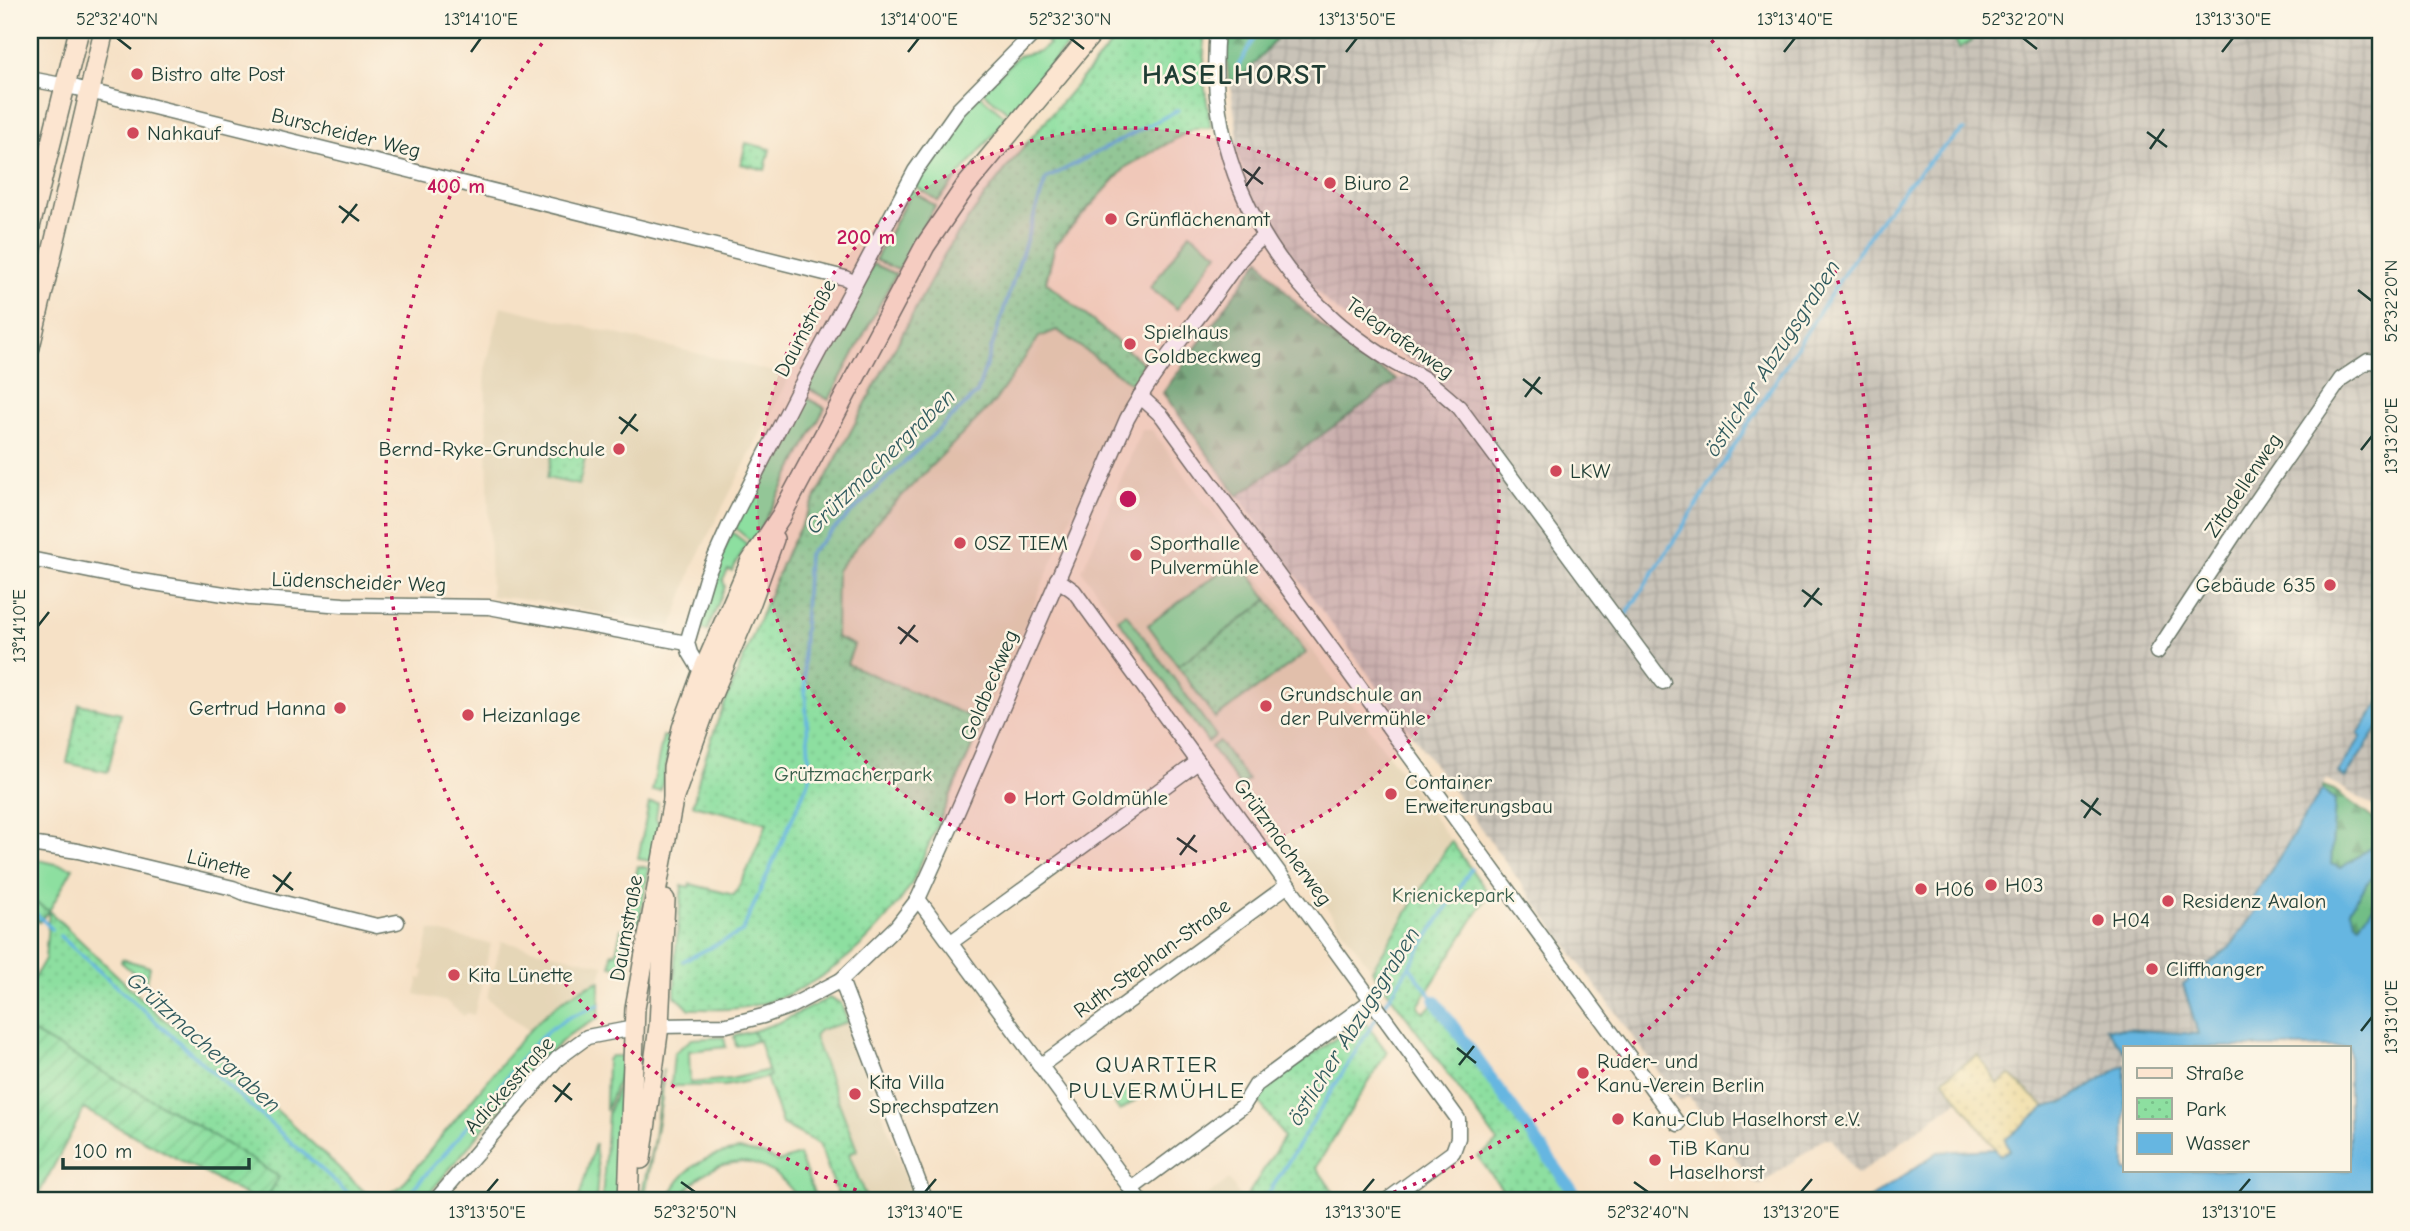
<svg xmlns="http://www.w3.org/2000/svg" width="2410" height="1231" viewBox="0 0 2410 1231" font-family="'Comic Neue',sans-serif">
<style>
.built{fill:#e5d6b7}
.industrial{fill:url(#industrial-grid)}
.grass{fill:#8ddfa0;stroke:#568e6a;stroke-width:2}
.forest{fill:url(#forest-firs);stroke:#487e5d;stroke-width:2}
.wetland{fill:url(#wetland-marsh);stroke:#568e6a;stroke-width:2}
.sand{fill:url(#sand-dots);stroke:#868c69;stroke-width:2}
.park{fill:url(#park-dots);stroke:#568e6a;stroke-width:2}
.garden{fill:url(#garden-furrows);stroke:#568e6a;stroke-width:2}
.water{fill:#66b6e1;stroke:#427a8a;stroke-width:2}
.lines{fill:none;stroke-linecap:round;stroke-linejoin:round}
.stream{stroke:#66b6e1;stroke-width:3.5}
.canal{stroke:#66b6e1;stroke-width:12}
.street-casing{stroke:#6a7667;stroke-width:17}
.secondary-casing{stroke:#6a7667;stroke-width:22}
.street{stroke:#fff;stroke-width:14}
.secondary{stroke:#fce5d0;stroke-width:19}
.ticks{fill:none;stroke:#1f3d34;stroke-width:2.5}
.ring{fill:none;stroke:#c2185b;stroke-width:3.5;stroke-dasharray:3.5 7}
.poi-dot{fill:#d1495b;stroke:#fcf5e5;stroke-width:2.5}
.labels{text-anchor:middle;stroke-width:5;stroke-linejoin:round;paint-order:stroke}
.poi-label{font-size:21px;fill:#1f3d34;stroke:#fcf5e5;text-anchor:start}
.street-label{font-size:21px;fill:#1f3d34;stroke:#fcf5e5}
.park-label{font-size:21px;fill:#355d4a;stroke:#fcf5e5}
.water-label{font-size:23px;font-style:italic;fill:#315b5f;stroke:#fcf5e5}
.neighbourhood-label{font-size:23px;letter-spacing:2px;fill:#1f3d34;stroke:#fcf5e5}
.district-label{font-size:28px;font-weight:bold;letter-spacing:2px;fill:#1f3d34;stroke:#fcf5e5}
.centre{fill:#c2185b;stroke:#fcf5e5;stroke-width:3.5}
.ring-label{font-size:21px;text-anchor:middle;font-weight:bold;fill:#c2185b;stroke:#fcf5e5;stroke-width:5;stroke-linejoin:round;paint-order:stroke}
.neatline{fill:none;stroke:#1f3d34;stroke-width:2.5}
.ticks-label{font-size:18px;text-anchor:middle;fill:#1f3d34}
</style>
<defs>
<pattern id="industrial-grid" width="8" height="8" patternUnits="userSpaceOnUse" patternTransform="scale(1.75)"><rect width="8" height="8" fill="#c9c3b8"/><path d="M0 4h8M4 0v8" fill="none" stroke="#aca89f"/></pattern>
<pattern id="forest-firs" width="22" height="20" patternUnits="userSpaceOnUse" patternTransform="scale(1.75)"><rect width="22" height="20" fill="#72be86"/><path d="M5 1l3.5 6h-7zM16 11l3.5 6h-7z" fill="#5d9c6e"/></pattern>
<pattern id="wetland-marsh" width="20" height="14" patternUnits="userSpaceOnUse" patternTransform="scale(1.75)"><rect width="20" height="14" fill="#8ddfa0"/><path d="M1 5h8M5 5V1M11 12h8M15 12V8" fill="none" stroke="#79c08a"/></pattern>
<pattern id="sand-dots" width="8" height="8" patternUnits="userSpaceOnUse" patternTransform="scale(1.75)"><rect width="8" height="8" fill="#eeda9e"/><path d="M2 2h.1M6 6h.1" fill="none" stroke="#ccbc89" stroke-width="1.8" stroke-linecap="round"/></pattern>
<pattern id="park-dots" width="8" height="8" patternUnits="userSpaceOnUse" patternTransform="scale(1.75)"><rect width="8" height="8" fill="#8ddfa0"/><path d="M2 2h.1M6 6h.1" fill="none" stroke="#79c08a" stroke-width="1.8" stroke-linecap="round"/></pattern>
<pattern id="garden-furrows" width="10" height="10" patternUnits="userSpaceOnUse" patternTransform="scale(1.75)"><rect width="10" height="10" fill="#8ddfa0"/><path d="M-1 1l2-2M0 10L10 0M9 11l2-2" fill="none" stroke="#79c08a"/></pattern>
</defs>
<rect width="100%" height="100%" fill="#fcf5e5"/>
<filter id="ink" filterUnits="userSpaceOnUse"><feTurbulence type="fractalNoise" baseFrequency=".0143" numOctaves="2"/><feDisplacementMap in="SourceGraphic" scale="14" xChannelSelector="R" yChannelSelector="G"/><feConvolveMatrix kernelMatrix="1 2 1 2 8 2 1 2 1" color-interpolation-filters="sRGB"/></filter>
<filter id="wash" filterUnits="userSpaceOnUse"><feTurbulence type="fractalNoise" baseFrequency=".00686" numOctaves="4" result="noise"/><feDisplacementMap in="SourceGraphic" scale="28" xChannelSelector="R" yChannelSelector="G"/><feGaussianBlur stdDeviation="1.57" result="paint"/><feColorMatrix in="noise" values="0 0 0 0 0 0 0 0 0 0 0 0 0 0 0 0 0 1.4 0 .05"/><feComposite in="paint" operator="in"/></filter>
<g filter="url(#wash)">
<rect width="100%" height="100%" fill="#f6e1c6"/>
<!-- built -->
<g class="built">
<path d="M501,306l289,70 -96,187 -22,64 -135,-26 -46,-5 -6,-226z"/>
<path d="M1057,330l75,54 -8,11 -141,327 -137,-58 8,-19 -18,-8 1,-67 45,-54 113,-115 44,-64z"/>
<path d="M1142,430h10l299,411 -79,129 -290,-399z"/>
<path d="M430,930l61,14 -17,71 -7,-2 -3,3 -17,-14 -32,-8 4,-16 4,1 1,-8 -3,-1z"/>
<path d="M501,941l103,24 -4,16 -23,9 -24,17 -24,24 -42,-33z"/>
<path d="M848,1022l67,179h-48l-18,-48 8,-3 -43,-113 5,-7z"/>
<path d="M1229,1179l14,22h-44l5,-3z"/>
</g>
<!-- industrial -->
<path class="industrial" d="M1228,30h1152v780l-51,-30 -4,1 -3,9 -72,113 7,6 -27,38 -47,37 16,50 -92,-5 18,23v13l-63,38 -17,4 -45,48 -42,-55 -101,75 -25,-36 -7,-1 -65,47 -6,-2 -65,-87 -9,5 -442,-605 159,-116 28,-11 -54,-33 -40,-30 -29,-30 -30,-42 -23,-43 -15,-49 4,-5 -11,-75z"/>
<!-- grass -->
<g class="grass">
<path d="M1036,30h44l-70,84 -28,-23 36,-35 22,-5 9,-7z"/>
<path d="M1950,30h16l6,11 -13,7z"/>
<path d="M979,94l28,24 -69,83 -23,-15 31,-52z"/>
<path d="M912,190l23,16 -37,64 -23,-10z"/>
<path d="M1190,233l28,20 -41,56 -27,-21z"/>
<path d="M873,264l23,10 -67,126 -22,-12z"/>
<path d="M803,396l22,12 -72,135 -18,-15z"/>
<path d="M732,532l15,12 -15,27 -4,-1 -5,10 2,7 -18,44 -12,-4 11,-39z"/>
<path d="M1238,559l30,41 -90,66 -30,-41z"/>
<path d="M1126,613l90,123 -8,6 -90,-123z"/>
<path d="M663,736l8,2 -10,52 -9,1z"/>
<path d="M1219,741l29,39 -8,6 -29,-39z"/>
<path d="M649,803h9l-2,16 4,8 -9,34 -13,-2z"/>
<path d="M30,858l43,10 -24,43 -19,-12z"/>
<path d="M638,866l11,2 -10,55 -5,-1 -5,-16z"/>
<path d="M621,929l8,2 -5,37 -13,-2 1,-13h4z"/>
<path d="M600,981l-1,37 -29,16 -30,27 -117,140h-41l-4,-6 11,-1 12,-8c26,-32 52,-64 78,-95 36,-44 66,-90 121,-110z"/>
<path d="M753,1031l4,10 -21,5 -2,-10z"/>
<path d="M724,1037l2,10 -37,4 1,32 41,-4 38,-9 1,7 -46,9h-53l3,-33 18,-14z"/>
<path d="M611,1056h11v14l-16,41 1,-51z"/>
<path d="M663,1069l-1,29 -18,103h-4l14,-62z"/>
<path d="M625,1071l2,36 -9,94h-16l6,-88z"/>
<path d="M595,1143l3,28 -2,30h-18z"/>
<path d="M739,1150l26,5 13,7 21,-7 18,46h-18c-30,-52 -89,-51 -120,0h-12c13,-32 38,-47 72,-51z"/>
</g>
<!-- forest -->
<g class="forest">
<path d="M1228,30h56l-40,45 -15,8 -2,-21z"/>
<path d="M1260,259c36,53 83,87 137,121l-159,116 -75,-103z"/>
<path d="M2323,786l11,4 46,34v17l-39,27h-5l-5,-4 4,-64 -13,-10z"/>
<path d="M2380,871v28l-20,25 -4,-2 -6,-13 19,-28z"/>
</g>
<!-- wetland -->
<path class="wetland" d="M30,899l19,12 -10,11 -9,-8z"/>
<!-- sand -->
<path class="sand" d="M1978,1055l20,29 12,-9 35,32 -40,33 5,10 -10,5 -57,-76z"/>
<!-- park -->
<g class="park">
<path d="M1126,30h78v52l7,46h-16l-69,39 -71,78 -9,37 99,83 -13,19 -75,-54 -18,7 -44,64 -113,115 -45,54 -1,67 18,8 -7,19 136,58 -72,163c-37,57 -100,114 -172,123 -16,2 -33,1 -49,1l-15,-13v-36l7,-75 7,2 1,-3 44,11 14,-26 19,-46 -74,-18 7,-31 18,-54 69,-168 157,-297c48,-76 110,-143 168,-212z"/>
<path d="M746,143l24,6 -5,21 -24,-6z"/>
<path d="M554,445l32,7 -7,33 -32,-7z"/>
<path d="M1268,600l38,53 -91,65 -37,-52z"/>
<path d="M79,704l42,9 -13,59 -41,-9z"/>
<path d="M1451,841l38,53 -71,112 6,7 11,-12 145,200h-69l-33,-44 20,-15 -126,-172z"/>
<path d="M49,911l112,106 67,48 137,127 13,3 4,6h-117l13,-24 -83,-53 -165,-93v-46l15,-26z"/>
<path d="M122,959l28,8 -4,17 -25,-22z"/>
<path d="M829,998l12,5 7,19 -29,8 -5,7 43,113 -8,4 18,47h-27l-21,-57 -37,-20 -16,-47 4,-1 -11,-35h-2l-4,-10 27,-9z"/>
<path d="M1363,1019l24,33 -71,115 24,34h-96l40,-64 -28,-40 5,-6z"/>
<path d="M1132,1084l9,12 -21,15 -9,-12z"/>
</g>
<!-- garden -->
<path class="garden" d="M30,1031l165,93 84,53 -14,24h-8l-173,-92 -49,92h-5z"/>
<!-- water -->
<g class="water">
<path d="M2380,702v23l-35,53 -7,-5 23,-36 -3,-3z"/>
<path d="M2322,790l13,10 -4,64 10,4 39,-27v30l-11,10 -19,28 6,13 4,2 20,-25v302h-513l71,-49 57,-3 5,6 10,-5 -5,-10 40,-33 17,-4 63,-38v105h224v-123h-224v5l-19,-24 92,6 -15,-50 47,-37 27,-38 -7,-6z"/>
</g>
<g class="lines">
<!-- stream -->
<g class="stream">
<path d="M1237,68l22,-38"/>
<path d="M1624,618c59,-91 117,-182 175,-274 47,-73 96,-160 165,-214"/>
<path d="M30,908l22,21"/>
<path d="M60,936l297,265"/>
<path d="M683,961l59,-29 68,-154 -7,-126 5,-98 169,-161 69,-214 132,-69"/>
<path d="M1409,966l26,35"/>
<path d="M1382,1009l89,-140"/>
<path d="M402,1201l45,-50 82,-101 19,-19 21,-14 30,-12"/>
<path d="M1264,1201l114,-186"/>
</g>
<!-- canal -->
<path class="canal" d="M1435,1001l145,200"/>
</g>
</g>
<g filter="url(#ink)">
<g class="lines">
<!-- street casing -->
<g class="street-casing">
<g id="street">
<path d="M1217,30c-11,112 36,218 119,291 16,14 35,27 52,38 12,8 26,13 38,21 12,8 22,18 33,27l204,275"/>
<path d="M30,79l47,9 768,190 10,5"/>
<path d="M1140,396l22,20 516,708"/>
<path d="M30,559l104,21 116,18 93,7 146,2 198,36"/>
<path d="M1057,579l17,12 384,528v19l-5,14 -67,49"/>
<path d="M2157,652l84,-128 100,-145 27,-18 12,1"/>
<path d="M702,673l-12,-20 -3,-10 20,-68 22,-49 70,-137 116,-218 43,-61 73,-74"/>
<path d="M30,844l48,7 155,37 14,6 130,32 20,-4"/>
<path d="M918,899l222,302"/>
<path d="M950,943l248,-181"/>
<path d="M841,980l85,221"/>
<path d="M659,1026l68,-1 36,-9 28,-10 50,-26 56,-54 21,-27 34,-75 175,-405c22,-41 53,-78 81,-115 17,-23 33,-50 55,-67"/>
<path d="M1040,1066l248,-181"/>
<path d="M1131,1189l112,-83 13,-21 116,-85"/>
<path d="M435,1201l122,-142 30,-22 47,-9"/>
</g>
</g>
<!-- secondary casing -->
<g class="secondary-casing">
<g id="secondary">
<path d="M30,227l49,-197"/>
<path d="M30,347l74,-317"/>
<path d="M673,800v-32l9,-40 20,-55 48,-110 31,-47 144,-270 40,-59 130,-157"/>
<path d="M641,1159l18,-133 6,-126"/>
<path d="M628,1201l7,-193 38,-208 31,-87 45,-105 25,-69"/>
</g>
</g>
<!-- street -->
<use href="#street" class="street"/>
<!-- secondary -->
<use href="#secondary" class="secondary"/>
</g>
</g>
<!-- ticks -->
<path class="ticks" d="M117,38l14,11M1070,38l14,11M2023,38l14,11M471,52l10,-14M908,52l11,-14M1346,52l11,-14M1784,52l11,-14M2222,52l11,-14M2147,132l20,15M2150,149l14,-20M1243,169l20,15M1246,186l14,-19M339,206l20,15M342,223l15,-19M2358,290l14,11M1523,379l19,15M1525,397l15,-20M619,417l19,14M621,434l15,-20M2361,450l11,-14M1802,590l20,15M1804,607l15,-19M38,626l11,-14M898,627l20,15M900,644l15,-19M2081,800l20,15M2084,818l14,-20M1177,838l20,14M1180,855l15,-20M273,875l20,15M276,892l15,-20M2361,1031l11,-14M1457,1048l19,15M1459,1065l15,-19M553,1085l19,15M555,1102l15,-19M681,1182l14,10M1634,1182l14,10M487,1192l11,-13M925,1192l11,-13M1363,1192l11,-13M1801,1192l11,-13M2239,1192l11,-13"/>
<!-- distance rings -->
<circle cx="1128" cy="499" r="371" fill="#c2185b" fill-opacity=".12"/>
<g class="ring">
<circle cx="1128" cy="499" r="371"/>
<path d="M886 1201A742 742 0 0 1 551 32M1705 32A742 742 0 0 1 1370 1201"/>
</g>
<!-- markers -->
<g class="poi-dot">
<circle cx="137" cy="74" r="7"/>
<circle cx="133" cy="133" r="7"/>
<circle cx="1330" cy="183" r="7"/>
<circle cx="1111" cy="219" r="7"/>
<circle cx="1130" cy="344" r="7"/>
<circle cx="619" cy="449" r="7"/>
<circle cx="1556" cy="471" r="7"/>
<circle cx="960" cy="543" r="7"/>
<circle cx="1136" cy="555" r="7"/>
<circle cx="2330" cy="585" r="7"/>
<circle cx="1266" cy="706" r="7"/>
<circle cx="340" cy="708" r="7"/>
<circle cx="468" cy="715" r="7"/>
<circle cx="1391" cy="794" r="7"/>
<circle cx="1010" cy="798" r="7"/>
<circle cx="1991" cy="885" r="7"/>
<circle cx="1921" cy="889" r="7"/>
<circle cx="2168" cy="901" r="7"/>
<circle cx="2098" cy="920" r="7"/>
<circle cx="2152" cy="969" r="7"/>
<circle cx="454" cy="975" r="7"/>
<circle cx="1583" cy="1073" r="7"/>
<circle cx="855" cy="1094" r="7"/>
<circle cx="1618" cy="1119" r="7"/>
<circle cx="1655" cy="1160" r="7"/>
</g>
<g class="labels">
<!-- poi labels -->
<g class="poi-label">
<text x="151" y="81">Bistro alte Post</text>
<text x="147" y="140">Nahkauf</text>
<text x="1344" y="190">Biuro 2</text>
<text x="1125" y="226">Grünflächenamt</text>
<text x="1144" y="339">Spielhaus<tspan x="1144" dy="24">Goldbeckweg</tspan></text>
<text x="605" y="456" text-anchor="end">Bernd-Ryke-Grundschule</text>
<text x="1570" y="478">LKW</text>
<text x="974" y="550">OSZ TIEM</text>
<text x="1150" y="550">Sporthalle<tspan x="1150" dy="24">Pulvermühle</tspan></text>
<text x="2316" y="592" text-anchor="end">Gebäude 635</text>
<text x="1280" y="701">Grundschule an<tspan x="1280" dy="24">der Pulvermühle</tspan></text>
<text x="326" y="715" text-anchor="end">Gertrud Hanna</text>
<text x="482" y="722">Heizanlage</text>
<text x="1405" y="789">Container<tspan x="1405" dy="24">Erweiterungsbau</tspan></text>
<text x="1024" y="805">Hort Goldmühle</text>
<text x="2005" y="892">H03</text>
<text x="1935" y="896">H06</text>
<text x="2182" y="908">Residenz Avalon</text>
<text x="2112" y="927">H04</text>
<text x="2166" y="976">Cliffhanger</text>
<text x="468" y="982">Kita Lünette</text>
<text x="1597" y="1068">Ruder- und<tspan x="1597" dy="24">Kanu-Verein Berlin</tspan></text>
<text x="869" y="1089">Kita Villa<tspan x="869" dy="24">Sprechspatzen</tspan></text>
<text x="1632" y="1126">Kanu-Club Haselhorst e.V.</text>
<text x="1669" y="1155">TiB Kanu<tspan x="1669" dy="24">Haselhorst</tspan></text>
</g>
<!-- street labels -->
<g class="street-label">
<text transform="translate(346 133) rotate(14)" y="7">Burscheider Weg</text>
<text transform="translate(805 328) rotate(-62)" y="7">Daumstraße</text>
<text transform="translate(1400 338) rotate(35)" y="7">Telegrafenweg</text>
<text transform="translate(2243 485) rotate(-56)" y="7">Zitadellenweg</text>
<text transform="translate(359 582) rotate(2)" y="7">Lüdenscheider Weg</text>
<text transform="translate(989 685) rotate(-67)" y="7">Goldbeckweg</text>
<text transform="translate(1283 842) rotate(54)" y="7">Grützmacherweg</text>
<text transform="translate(219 864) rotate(15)" y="7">Lünette</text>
<text transform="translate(626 928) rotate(-80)" y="7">Daumstraße</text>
<text transform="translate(1152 958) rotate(-36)" y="7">Ruth-Stephan-Straße</text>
<text transform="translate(509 1085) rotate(-48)" y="7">Adickesstraße</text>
</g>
<!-- park labels -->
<g class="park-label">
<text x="853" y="781">Grützmacherpark</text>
<text x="1453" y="902">Krienickepark</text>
</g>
<!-- water labels -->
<g class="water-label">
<text transform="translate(1772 358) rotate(-57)" y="8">östlicher Abzugsgraben</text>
<text transform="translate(880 461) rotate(-44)" y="8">Grützmachergraben</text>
<text transform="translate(1353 1026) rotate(-58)" y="8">östlicher Abzugsgraben</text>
<text transform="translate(204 1042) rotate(42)" y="8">Grützmachergraben</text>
</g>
<!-- neighbourhood labels -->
<g class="neighbourhood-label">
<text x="1157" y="1072">QUARTIER<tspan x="1157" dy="26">PULVERMÜHLE</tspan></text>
</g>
<!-- district labels -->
<g class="district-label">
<text x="1235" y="84">HASELHORST</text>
</g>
</g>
<circle cx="1128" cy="499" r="10" class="centre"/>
<g class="ring-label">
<text x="456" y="193">400 m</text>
<text x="866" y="244">200 m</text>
</g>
<!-- margin -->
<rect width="2410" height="1231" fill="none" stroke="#fcf5e5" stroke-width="77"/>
<!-- legend -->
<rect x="2123" y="1046" width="228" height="126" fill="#fcf5e5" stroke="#a4ab9e" stroke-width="2"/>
<rect x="2137" y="1068" width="35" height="10" fill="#fce5d0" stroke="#a4ab9e" stroke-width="2"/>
<text x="2186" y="1080" font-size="21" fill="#1f3d34">Straße</text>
<rect x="2137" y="1098" width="35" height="21" fill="url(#park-dots)" stroke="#a4ab9e" stroke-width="2"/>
<text x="2186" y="1116" font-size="21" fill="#1f3d34">Park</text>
<rect x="2137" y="1133" width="35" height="21" fill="#66b6e1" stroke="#a4ab9e" stroke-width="2"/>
<text x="2186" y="1150" font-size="21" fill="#1f3d34">Wasser</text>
<!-- scale -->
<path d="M63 1158v10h186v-10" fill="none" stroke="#1f3d34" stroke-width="3.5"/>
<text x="74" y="1158" font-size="21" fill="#1f3d34" stroke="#fcf5e5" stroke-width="5" paint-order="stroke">100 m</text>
<rect x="38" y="38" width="2334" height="1154" class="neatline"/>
<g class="ticks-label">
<text x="117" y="25">52°32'40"N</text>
<text x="481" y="25">13°14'10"E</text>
<text x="919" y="25">13°14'00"E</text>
<text x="1070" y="25">52°32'30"N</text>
<text x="1357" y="25">13°13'50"E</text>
<text x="1795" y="25">13°13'40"E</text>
<text x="2023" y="25">52°32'20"N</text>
<text x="2233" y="25">13°13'30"E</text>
<text transform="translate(2391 301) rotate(-90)" y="6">52°32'20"N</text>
<text transform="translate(2391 436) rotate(-90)" y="6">13°13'20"E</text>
<text transform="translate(19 626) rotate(-90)" y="6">13°14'10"E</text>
<text transform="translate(2391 1017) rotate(-90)" y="6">13°13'10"E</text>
<text x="487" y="1218">13°13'50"E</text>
<text x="695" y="1218">52°32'50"N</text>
<text x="925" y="1218">13°13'40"E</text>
<text x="1363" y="1218">13°13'30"E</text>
<text x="1648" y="1218">52°32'40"N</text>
<text x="1801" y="1218">13°13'20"E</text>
<text x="2239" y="1218">13°13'10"E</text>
</g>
</svg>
